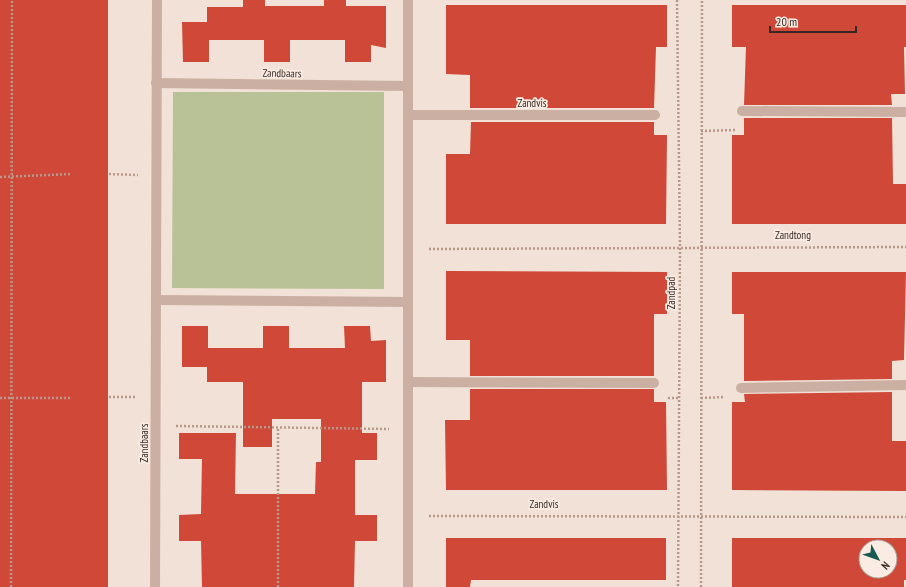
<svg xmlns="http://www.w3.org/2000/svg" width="906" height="587" viewBox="0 0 906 587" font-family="'PT Sans Narrow',sans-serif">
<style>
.green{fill:#b9c296}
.building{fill:#cf4838;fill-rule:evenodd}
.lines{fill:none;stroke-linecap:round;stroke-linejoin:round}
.path{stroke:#b7998c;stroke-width:2.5;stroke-dasharray:2 2;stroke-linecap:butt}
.service{stroke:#cbafa2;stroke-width:10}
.minor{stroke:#cbafa2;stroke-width:10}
.labels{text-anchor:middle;stroke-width:3.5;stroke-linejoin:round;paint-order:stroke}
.street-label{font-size:11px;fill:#352825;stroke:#faece2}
</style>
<rect width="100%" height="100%" fill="#f2e1d6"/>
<!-- green -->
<path class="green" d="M173,92h211v197l-212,-1z"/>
<!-- building -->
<g class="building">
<rect x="0" y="0" width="108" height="587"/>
<path d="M243,0h22v6h59v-6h22v6h40v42l-15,-3v17h-26v-22h-55v22h-26v-22h-55v22h-26l-1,-40h25v-15h36z"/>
<path d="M446,5h221v42h-11l-2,61h-184v-33l-24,-1z"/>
<path d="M732,5h174v42h-2l1,47h-14l1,11h-148l2,-58h-14z"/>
<path d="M744,118h148l1,66h13v40h-174v-89h12z"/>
<path d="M471,122h183v13h13l-1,89h-220v-70h24z"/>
<path d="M446,271l221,1v42h-13v62h-184v-36h-24z"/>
<path d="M732,272h174l-2,88 -12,1v18l-148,2v-67h-12z"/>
<path d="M182,326h26v22h55v-22h26v22h56l-1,-22h26l1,15 15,-1v42h-24v51h15v27h-22v55h22v26h-22l-1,46h-152l-1,-46h-22v-26l22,-1 1,-55h-23v-26h57l-1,61h80l1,-32h5v-43h-49v28h-29v-65h-36v-15h-25z"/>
<path d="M470,389h184v13h12l1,88h-221l-1,-70h25z"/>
<path d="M892,392v49h14v50l-174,-1v-88h13l-1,-8z"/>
<path d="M446,538h220v42h-195l-1,7h-24z"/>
<path d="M732,538h174v42h-2v7h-172zM866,547h24v24h-24z"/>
</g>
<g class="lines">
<!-- path -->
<g class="path">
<path d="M677,0l3,248 -2,339"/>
<path d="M701,131l34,-1"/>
<path d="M109,174l29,1"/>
<path d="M0,177l71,-3"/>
<path d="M429,249l477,-2"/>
<path d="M109,397h26"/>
<path d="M0,398h70"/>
<path d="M668,398h11"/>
<path d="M701,398l23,-1"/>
<path d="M176,426l213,3"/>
<path d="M429,516l477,1"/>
<path d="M11,587l1,-587"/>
<path d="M278,587v-159"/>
<path d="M701,587l1,-587"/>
</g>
<!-- service -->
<g class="service">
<path d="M742,111l164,1"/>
<path d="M408,115h247"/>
<path d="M408,382l246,1"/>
<path d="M741,388l165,-3"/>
</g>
<!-- minor -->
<g class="minor">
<path d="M156,83l252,3"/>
<path d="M156,300l252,2"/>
<path d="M155,587l2,-587"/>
<path d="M408,587v-587"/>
</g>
</g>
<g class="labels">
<!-- street labels -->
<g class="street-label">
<text transform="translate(282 73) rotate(1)" y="4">Zandbaars</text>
<text x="532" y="107">Zandvis</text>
<text x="793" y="239">Zandtong</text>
<text transform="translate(671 293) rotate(-90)" y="4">Zandpad</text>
<text transform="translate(144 443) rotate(-90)" y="4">Zandbaars</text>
<text x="544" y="508">Zandvis</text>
</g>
</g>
<!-- north arrow -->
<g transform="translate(878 559) rotate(131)"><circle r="19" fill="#faece2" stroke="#ab9e96"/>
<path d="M0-3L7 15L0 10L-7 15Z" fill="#185954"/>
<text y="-6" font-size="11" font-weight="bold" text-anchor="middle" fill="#352825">N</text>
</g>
<!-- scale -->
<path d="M770 26v6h86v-6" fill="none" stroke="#352825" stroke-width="2"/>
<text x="776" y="26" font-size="12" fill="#352825" stroke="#faece2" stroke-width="3" paint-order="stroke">20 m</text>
</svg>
